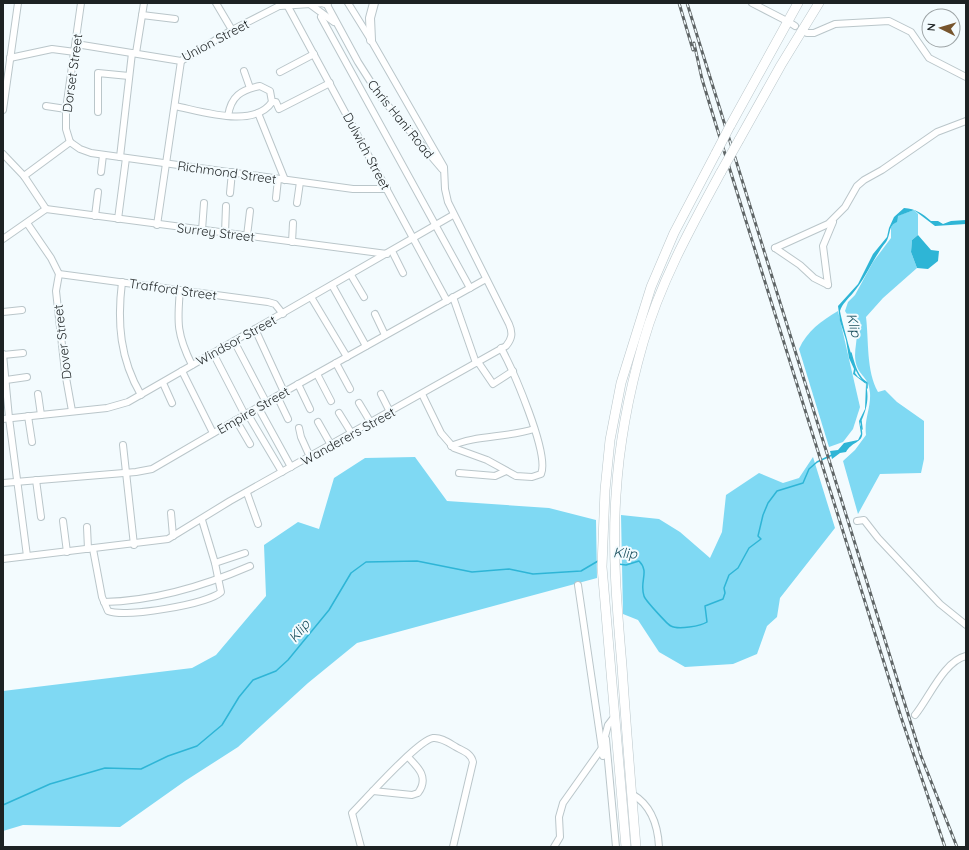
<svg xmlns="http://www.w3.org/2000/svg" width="969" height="850" viewBox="0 0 969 850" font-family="Quicksand,sans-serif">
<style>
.green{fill:#7fd9f3}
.water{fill:#2eb5d6}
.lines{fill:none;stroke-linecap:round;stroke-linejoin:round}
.stream{stroke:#2eb5d6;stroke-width:1.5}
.minor-casing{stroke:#bac6ca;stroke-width:8}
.major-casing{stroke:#bac6ca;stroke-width:10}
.highway-casing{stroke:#bac6ca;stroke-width:10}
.minor{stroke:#fff;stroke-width:6}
.major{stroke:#fff;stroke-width:8}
.highway{stroke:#fff;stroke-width:9}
.rail-casing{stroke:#5f6566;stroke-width:3}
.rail{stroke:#f3fbfe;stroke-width:1.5;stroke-dasharray:4.5;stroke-linecap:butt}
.highway-bridge-casing{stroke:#bac6ca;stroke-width:10;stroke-linecap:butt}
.highway-bridge{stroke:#fff;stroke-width:9}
.labels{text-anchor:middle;stroke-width:4;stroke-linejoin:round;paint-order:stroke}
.street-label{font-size:13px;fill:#1d2223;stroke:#f3fbfe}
.water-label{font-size:14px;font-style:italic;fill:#1b505e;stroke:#f3fbfe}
</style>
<rect width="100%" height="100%" fill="#f3fbfe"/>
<!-- green -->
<g class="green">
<path d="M914,210l4,4v21l-6,5 -1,12 6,16 -34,30 -17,19c3,24 0,53 12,75l7,-2 12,12 27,19v38l-3,14 -41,1 -22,40 -15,-53 12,-11 11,-15c-2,-16 5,-27 4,-42 -1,-14 -7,-15 -12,-24 -7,-15 1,-27 -2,-40 -2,-6 -8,-13 -11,-18l3,-9 7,-7 18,-33 18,-24v-11l6,-11z"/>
<path d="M838,311l22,96 -7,22 -10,13 -14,5 -30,-98c8,-18 22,-28 39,-38z"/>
<path d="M415,457l32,44 102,7 47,12 1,58 -240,65 -49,40 -70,64 -53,34 -65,46 -97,-2 -20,6v-140l189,-23 24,-13 50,-59 -2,-51 34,-23 21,7 15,-51 31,-20z"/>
<path d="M813,457l22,71 -55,70 -3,19 -10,9 -10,28 -24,10 -48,3 -26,-15 -21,-32 -15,-6 -2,-99 38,4 21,13 30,26 12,-26 4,-37 33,-22 24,10 16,-5z"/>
</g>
<!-- water -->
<g class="water">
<path d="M904,208c12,1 18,5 27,13h7l5,3 8,-3 15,-1v4l-31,2 -21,-16 -16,6 -1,6c-9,3 -6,13 -11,20 -13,16 -20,36 -33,51 -5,6 -11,11 -13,18 0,3 14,55 16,58l-1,4 3,4 7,4c5,16 2,28 -5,43 8,20 -7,15 -14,28l-6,1 -8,6 -2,-8 8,-1 6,-7 14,-3 3,-6 -2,-13 6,-12 1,-25 -13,-10 1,-5 -5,-11 -3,-18 -6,-19 -2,-15 20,-22 15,-30 14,-17 2,-9 5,-11z"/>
<path d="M918,235l13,15 8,1 -1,10 -10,8 -11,-1 -6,-16 1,-12z"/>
</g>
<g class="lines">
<!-- stream -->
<g class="stream">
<path d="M851,353c3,11 6,24 16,30v5"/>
<path d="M861,421l1,8"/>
<path d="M618,564l8,1 13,-4c11,11 0,20 5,35 1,4 24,29 27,30 7,4 30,0 36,-4l-2,-16 18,-7 2,-6 -1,-5 5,-13 9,-7 11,-20 12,-9 -3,-3 5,-21 5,-12 9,-12 26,-8 6,-14 8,-7 15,-7"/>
<path d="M3,805l47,-21 55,-16 36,1 27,-13 29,-10 25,-21 17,-28 14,-17 23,-9 12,-11 41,-50 22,-37 15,-11 51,-1 55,11 37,-3 24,5 48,-3 17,-10"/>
</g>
<!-- minor casing -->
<g class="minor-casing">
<g id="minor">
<path d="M216,3l16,27"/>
<path d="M286,3l161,298"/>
<path d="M752,3l31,16"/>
<path d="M311,5l23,17"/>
<path d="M280,6l46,-3 32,59 21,33 63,74"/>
<path d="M142,15l33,4"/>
<path d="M321,17l149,271"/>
<path d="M792,24l3,2"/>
<path d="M807,33h7l21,-9 54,-3 22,11 18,26 37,19"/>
<path d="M76,44l105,17 51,-31 51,-26"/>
<path d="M136,53l8,-50"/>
<path d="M10,58l42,-9 23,3"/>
<path d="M244,71l6,17"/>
<path d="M280,72l34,-18"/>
<path d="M272,102h4l3,7 51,-26"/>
<path d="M46,106l20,3"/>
<path d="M175,106c26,5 79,23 97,-4l-2,-11 -10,-5c-19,4 -29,10 -32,30"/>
<path d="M3,110l15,-107"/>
<path d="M98,112v-39l31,3"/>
<path d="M258,113l27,67"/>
<path d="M70,142l10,7 11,4 262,36h34"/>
<path d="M70,142l-4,-13v-20l15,-106"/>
<path d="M3,154l21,22 22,33"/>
<path d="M120,157l12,-104"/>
<path d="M101,172l2,-17"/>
<path d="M24,176l46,-34"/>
<path d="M230,193l2,-21"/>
<path d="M276,198l2,-19"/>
<path d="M297,203l3,-21"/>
<path d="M46,209l341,45"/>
<path d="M95,216l3,-24"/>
<path d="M118,219l8,-61"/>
<path d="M27,223l24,35 8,16"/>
<path d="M157,225l24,-164"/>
<path d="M202,230l2,-27"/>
<path d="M225,233l1,-27"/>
<path d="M247,236l3,-25"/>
<path d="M3,239l43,-30"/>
<path d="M292,242l1,-19"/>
<path d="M775,248l53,-24 17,-17 12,-21 7,-6 18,-10 55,-38 29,-11"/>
<path d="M775,248l25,17 14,13 14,7"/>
<path d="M392,251l11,22"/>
<path d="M59,274l209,28 7,2 8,10"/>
<path d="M59,274l-3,17 9,81 7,39"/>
<path d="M351,275l13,22"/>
<path d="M122,282c-5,41 -2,77 19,113"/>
<path d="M332,285l34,61"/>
<path d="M828,285l-5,-39 10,-24"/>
<path d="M180,290c-3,33 -3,45 12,75"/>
<path d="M311,297l36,60"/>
<path d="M453,297l23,66"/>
<path d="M3,312l19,-2"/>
<path d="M375,314l10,21"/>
<path d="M255,329l29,63"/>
<path d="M234,341l32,61"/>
<path d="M213,353l32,62"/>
<path d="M3,354l6,64 18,138"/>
<path d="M3,355l20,-2"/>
<path d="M478,362l15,22 20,-13"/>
<path d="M336,363l14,26"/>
<path d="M182,371l31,62"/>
<path d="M317,374l14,27"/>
<path d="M6,380l21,-3"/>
<path d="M163,383l9,20"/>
<path d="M298,384l12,25"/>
<path d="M38,394l3,21"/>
<path d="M381,394l9,18"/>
<path d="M422,394l19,39 13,15 33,12 29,16 16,1 9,-3c9,-20 -29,-106 -40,-126"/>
<path d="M277,396l11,23"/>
<path d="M359,403l12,20"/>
<path d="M258,407l33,60"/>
<path d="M247,413l35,59"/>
<path d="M339,413l13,21"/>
<path d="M28,416l4,26"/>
<path d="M3,419l104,-11 21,-6 325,-187"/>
<path d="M236,420l14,24"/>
<path d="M318,422l13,23"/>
<path d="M299,428l2,9 9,20"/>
<path d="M123,445l11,100"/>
<path d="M451,446c25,-11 55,-8 83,-17"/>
<path d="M459,473l36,3 11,-5"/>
<path d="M36,480l5,37"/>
<path d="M3,483l133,-11 16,-3 125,-73 209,-117"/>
<path d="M247,493l11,31"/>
<path d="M171,513l2,23"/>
<path d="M63,521l4,31"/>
<path d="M857,521l7,-1 14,18 62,66 26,21"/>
<path d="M87,527l1,22"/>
<path d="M93,549l9,48 6,14c18,7 100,-7 113,-19l-6,-29 -13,-43"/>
<path d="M3,559l165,-20 62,-38 276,-155c6,-7 7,-13 3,-22l-61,-122 -3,-13 -1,-22 -73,-127 -23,-37"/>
<path d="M215,563l30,-10"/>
<path d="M578,585l25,171"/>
<path d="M104,602c50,-1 100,-16 146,-36"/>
<path d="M915,715c14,-17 29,-54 51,-59"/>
<path d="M606,739l10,108"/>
<path d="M373,791l39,4 6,-2c11,-15 1,-25 -10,-36"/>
<path d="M632,794c19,11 26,32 27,53"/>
<path d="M361,847l-9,-34c13,-13 66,-73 81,-75 8,-1 16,5 23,9 7,4 15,6 17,15l-20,85"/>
<path d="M554,847l6,-10 -1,-20 4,-14 39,-55 6,-23 7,-9"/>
</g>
</g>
<!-- major casing -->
<g class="major-casing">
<g id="major">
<path d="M325,3h2"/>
<path d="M371,40l-1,-22 4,-15"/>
</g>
</g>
<!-- highway casing -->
<g class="highway-casing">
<g id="highway">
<path d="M730,126l68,-123"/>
<path d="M739,140l42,-75 38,-62"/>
<path d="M626,847l-24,-280 3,-77 5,-50 11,-57 30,-96 23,-54 42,-80"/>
<path d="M636,847c-5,-60 -10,-121 -14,-181 -5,-58 -10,-114 -6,-171 3,-51 13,-103 27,-152 17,-60 48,-116 78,-171"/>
</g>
</g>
<!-- minor -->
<use href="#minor" class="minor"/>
<!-- major -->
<use href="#major" class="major"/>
<!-- highway -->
<use href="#highway" class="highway"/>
<!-- rail casing -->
<g class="rail-casing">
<g id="rail">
<path d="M679,3l14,47"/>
<path d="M687,3l234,753 36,91"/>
<path d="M694,43l8,36 14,46 185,592 44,130"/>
</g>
</g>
<!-- rail -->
<use href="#rail" class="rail"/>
<!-- highway-bridge casing -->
<g class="highway-bridge-casing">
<g id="highway-bridge">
<path d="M716,153l14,-27"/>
<path d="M721,172l18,-32"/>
</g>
</g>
<!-- highway-bridge -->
<use href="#highway-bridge" class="highway-bridge"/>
</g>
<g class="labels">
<!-- street labels -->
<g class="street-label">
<text transform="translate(215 40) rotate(-28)" y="5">Union Street</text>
<text transform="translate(72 73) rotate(-82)" y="5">Dorset Street</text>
<text transform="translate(401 119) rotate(51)" y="5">Chris Hani Road</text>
<text transform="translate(367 151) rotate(62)" y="5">Dulwich Street</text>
<text transform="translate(227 172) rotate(8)" y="5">Richmond Street</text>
<text transform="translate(216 232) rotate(7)" y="5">Surrey Street</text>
<text transform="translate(173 289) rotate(8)" y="5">Trafford Street</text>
<text transform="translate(236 340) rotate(-29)" y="5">Windsor Street</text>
<text transform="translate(62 342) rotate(-97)" y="5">Dover Street</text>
<text transform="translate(253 410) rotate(-30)" y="5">Empire Street</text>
<text transform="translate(348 436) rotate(-29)" y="5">Wanderers Street</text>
</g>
<!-- water labels -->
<g class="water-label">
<text transform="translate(854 325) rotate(76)" y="5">Klip</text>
<text transform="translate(625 553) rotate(3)" y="5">Klip</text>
<text transform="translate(299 631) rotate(-51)" y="5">Klip</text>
</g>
</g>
<!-- border -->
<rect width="969" height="850" fill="none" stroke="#1d2223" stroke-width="8"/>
<!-- north arrow -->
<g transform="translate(941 28) rotate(275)"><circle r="19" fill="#f3fbfe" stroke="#9da4a6"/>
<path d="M0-3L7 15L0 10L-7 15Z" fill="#77552d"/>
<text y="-6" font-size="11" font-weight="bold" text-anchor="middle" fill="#1d2223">N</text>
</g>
</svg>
